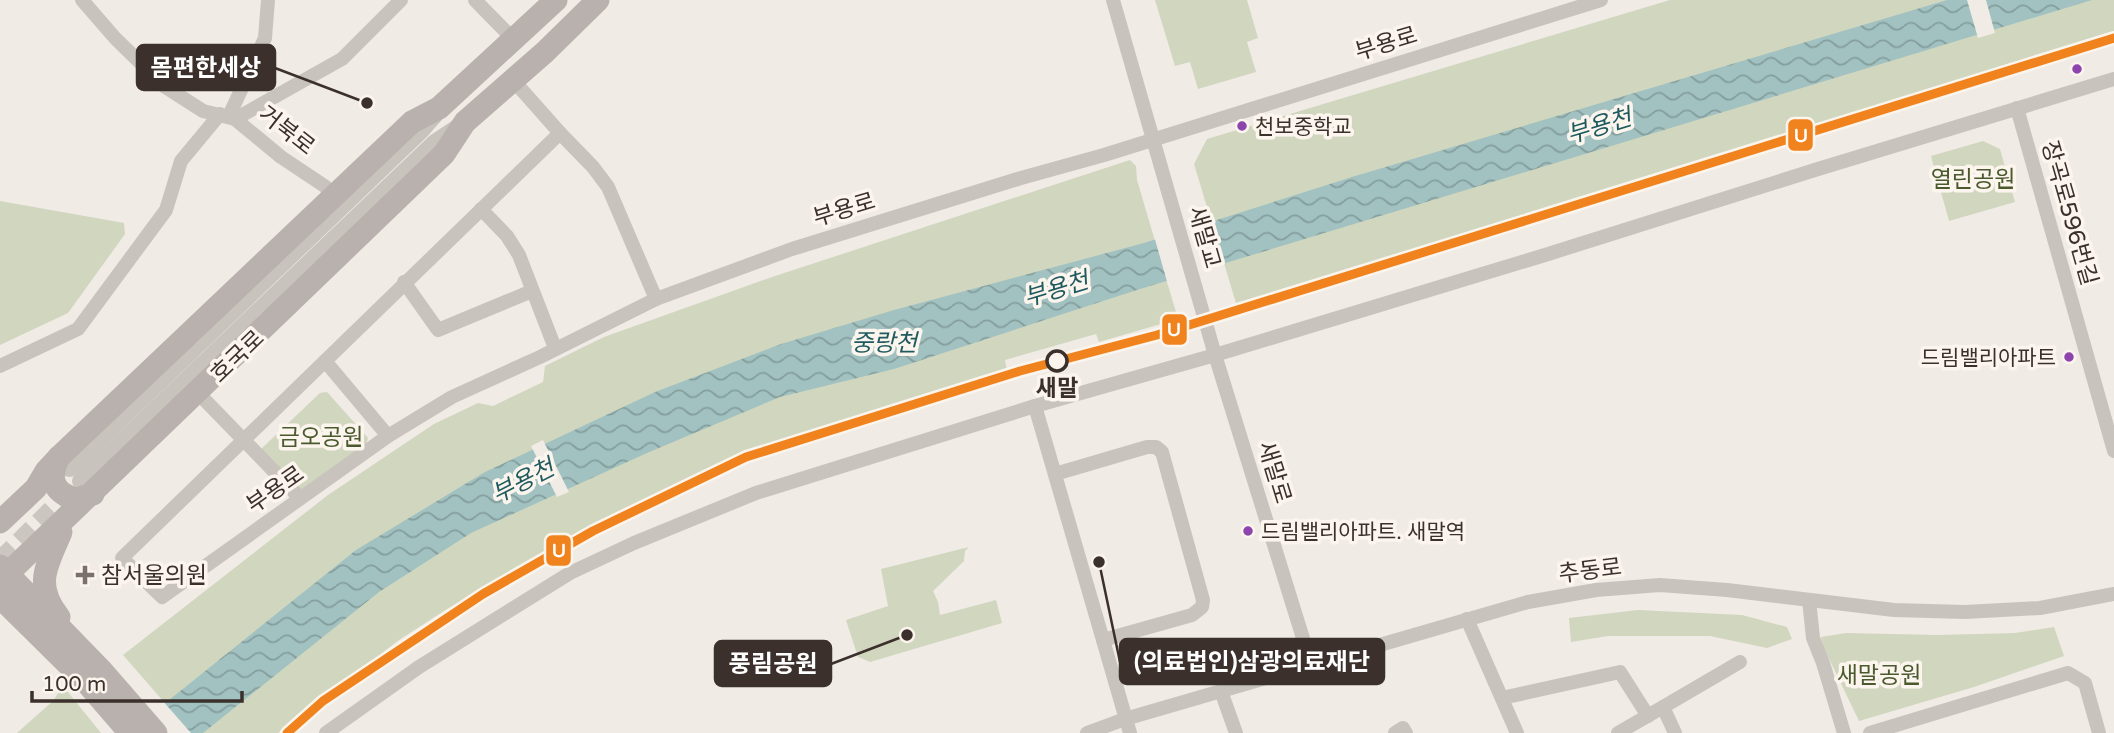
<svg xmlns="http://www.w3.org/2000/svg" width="2114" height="733" viewBox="0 0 2114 733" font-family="'Varela Round','Noto Sans KR',sans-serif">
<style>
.park{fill:#d1d6bf}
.water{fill:url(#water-waves)}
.pier{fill:#f0ebe5}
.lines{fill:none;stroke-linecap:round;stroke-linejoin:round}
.tertiary-tunnel{stroke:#ccc6c0;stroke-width:18;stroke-dasharray:18 9;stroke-linecap:butt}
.minor{stroke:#c9c3be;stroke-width:14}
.tertiary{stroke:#c9c3be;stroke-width:18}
.primary{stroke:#b8b1ad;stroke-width:23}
.rail-1-casing{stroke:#fbf5ee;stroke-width:14}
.rail-1{stroke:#f0831e;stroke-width:9}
.bus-dot{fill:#8e44ad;stroke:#fbf5ee;stroke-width:2.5}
.stop-dot{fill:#fbf5ee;stroke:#3b302b;stroke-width:3.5}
.poi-dot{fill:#7a716c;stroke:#fbf5ee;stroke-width:2.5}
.labels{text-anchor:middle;stroke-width:7;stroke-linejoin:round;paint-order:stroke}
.bus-label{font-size:21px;fill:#3b302b;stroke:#fbf5ee;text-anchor:start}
.street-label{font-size:23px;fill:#3b302b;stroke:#fbf5ee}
.park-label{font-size:23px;fill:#4a5a2e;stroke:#fbf5ee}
.stop-label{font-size:23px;font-weight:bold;fill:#3b302b;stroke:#fbf5ee}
.poi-label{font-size:23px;fill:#3b302b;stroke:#fbf5ee;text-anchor:start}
.water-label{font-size:24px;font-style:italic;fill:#1f5a5e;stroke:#fbf5ee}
.leader{fill:none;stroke:#3b302b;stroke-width:2.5}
.callout-dot{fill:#3b302b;stroke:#fbf5ee;stroke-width:2.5}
.callout{fill:#3b302b;stroke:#3b302b;stroke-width:2.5}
.callout-label{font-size:24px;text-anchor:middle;font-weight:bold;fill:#fff}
.line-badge{stroke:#fbf5ee;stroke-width:2.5}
.badge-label{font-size:19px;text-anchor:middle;font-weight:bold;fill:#fff}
</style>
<defs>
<pattern id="water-waves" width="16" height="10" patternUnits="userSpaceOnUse" patternTransform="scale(1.75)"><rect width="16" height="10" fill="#a1c2c1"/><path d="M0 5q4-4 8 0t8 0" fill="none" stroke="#849e9d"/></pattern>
</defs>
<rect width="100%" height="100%" fill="#f0ebe5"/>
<!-- park -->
<g class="park">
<path d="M1155,0h92l11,38 -11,4 9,30 -58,17 -8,-27 -15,4z"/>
<path d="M1670,0h444v36l-878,267 -42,-139 13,-25z"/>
<path d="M1983,141l17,8 15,53 -66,19 -18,-65z"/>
<path d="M1130,160l6,6 1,14 41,139 -79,23 -3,-8 -91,26 3,15 -232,71 -78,32 -56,30 -92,42 -103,59 -48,31 -121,93h-87l-68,-78 205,-160 106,-71 44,-21 15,3 50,-24 2,-16 59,-29 168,-60z"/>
<path d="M0,201l124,22 1,11 -57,79 -68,32z"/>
<path d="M327,392l41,46 -2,8 -66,49 -41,-44 61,-58z"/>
<path d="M969,547l-4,4 -1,10 -31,30 5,11 2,13 56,-15 6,23 -132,39 -12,-5 -12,-37 42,-14 -7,-37z"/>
<path d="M1638,610l104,5 45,12 5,12 -25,9 -57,-12h-102l-37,6 -2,-24z"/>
<path d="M2054,627l10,29 -90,31 -115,34 -36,-75 -2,-9 25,-4 92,2 77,-2z"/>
<path d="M63,686l38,47h-84l36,-32z"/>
</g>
<!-- water -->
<path class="water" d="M1947,0h145l-952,289 -246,80 -114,28 -133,56 -176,80 -92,59 -176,141h-75l228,-183 129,-78 170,-80 126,-48 113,-34 250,-67 208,-66z"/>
<!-- pier -->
<g class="pier">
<path d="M1967,0h19l9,33 -17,5z"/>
<path d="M1210,218l15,49 -57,18 -14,-49z"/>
<path d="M543,440l26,52 -12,5 -26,-51z"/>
<path d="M162,700l29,33h-67l1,-3z"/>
</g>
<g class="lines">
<!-- tertiary-tunnel -->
<path class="tertiary-tunnel" d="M0,560l75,-74"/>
<!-- minor -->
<g class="minor">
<path d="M82,0l33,38 49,48 39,25 32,8 46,38 45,30 5,10"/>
<path d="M475,0l39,40"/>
<path d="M1113,0l102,355 96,309"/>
<path d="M513,80l47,53 33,34 15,20 48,112"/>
<path d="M2017,108l97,343"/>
<path d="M229,116l36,-78 3,-38"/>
<path d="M235,119l107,-60 59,-59"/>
<path d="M560,133l-438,425 40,39 226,-161 64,-39 88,-40 116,-58 136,-50 229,-71 83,-23 497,-155"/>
<path d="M481,209l26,27 12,19 36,93"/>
<path d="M404,282l34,48 94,-39"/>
<path d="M325,361l63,75"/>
<path d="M0,366l78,-37 88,-119 15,-49 39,-47"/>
<path d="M198,393l101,104"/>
<path d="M1035,406l95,327"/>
<path d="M1055,474l92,-27h9l6,5 41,148 -1,7 -10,8 -89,25"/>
<path d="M1809,600l4,38 10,25 21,70"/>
<path d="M1467,619l50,114"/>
<path d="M1221,691l15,42"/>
<path d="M1502,698l118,-26 28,44"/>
<path d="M1663,707l77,-45"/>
<path d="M326,733l93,-66 151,-94 64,-30 122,-50 279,-87 180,-51 330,-100 273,-86 296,-90"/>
<path d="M1087,733l38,-14 403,-117 68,-12 64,-5 67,5 167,20 71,2 75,-4 74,-14"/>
<path d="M1395,733l8,-5 3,5"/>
<path d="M1618,733l45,-26 12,26"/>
<path d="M1870,733l198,-60 17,10 14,50"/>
</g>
<!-- tertiary -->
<g class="tertiary">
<path d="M69,468l351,-337 15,-17"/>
<path d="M81,481l354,-338 24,-16"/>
</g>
<!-- primary -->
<g class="primary">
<path d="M59,457c-11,21 -6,36 17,42l17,-5"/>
<path d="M0,522l36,-34 10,-17 13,-14 353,-335 27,-14 117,-108"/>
<path d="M0,566l102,105 54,62"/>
<path d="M0,581l444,-427 21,-32 80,-70 53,-52"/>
<path d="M0,597l86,85 44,51"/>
<path d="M59,617c-26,-33 -12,-51 2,-85"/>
</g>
<!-- rail-1 casing -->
<g class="rail-1-casing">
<path id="rail-1" d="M287,733l36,-32 160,-107 110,-63 153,-74 274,-86 137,-36 957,-297"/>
</g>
<!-- rail-1 -->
<use href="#rail-1" class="rail-1"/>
</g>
<!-- markers -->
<g class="bus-dot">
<circle cx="2077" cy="69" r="6"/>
<circle cx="1242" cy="126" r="6"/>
<circle cx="2069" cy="357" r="6"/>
<circle cx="1248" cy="531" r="6"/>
</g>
<circle class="stop-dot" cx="1057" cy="361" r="10"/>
<path class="poi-dot" d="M81.5 564.5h7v7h7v7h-7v7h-7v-7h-7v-7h7z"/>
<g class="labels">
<!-- bus labels -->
<g class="bus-label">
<text x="1255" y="134">천보중학교</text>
<text x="2056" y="365" text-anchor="end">드림밸리아파트</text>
<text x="1261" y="539">드림밸리아파트. 새말역</text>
</g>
<!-- street labels -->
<g class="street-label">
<text transform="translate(1386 43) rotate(-17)" y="8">부용로</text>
<text transform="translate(287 130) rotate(38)" y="8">거북로</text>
<text transform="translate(844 209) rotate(-17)" y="8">부용로</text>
<text transform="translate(2070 213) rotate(74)" y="8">장곡로596번길</text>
<text transform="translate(1205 237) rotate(74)" y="8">새말교</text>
<text transform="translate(237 356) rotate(-44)" y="8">호국로</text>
<text transform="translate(1275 472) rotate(73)" y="8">새말로</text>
<text transform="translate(275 489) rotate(-35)" y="8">부용로</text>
<text transform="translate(1590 570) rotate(-7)" y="8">추동로</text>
</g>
<!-- park labels -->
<g class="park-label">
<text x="1973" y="187">열린공원</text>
<text x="321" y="445">금오공원</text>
<text x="1879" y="683">새말공원</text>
</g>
<!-- stop labels -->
<g class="stop-label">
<text x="1057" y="396">새말</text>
</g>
<!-- poi labels -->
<g class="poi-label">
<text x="101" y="583">참서울의원</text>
</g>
<!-- water labels -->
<g class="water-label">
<text transform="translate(1599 126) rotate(-17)" y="8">부용천</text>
<text transform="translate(1056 289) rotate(-17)" y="8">부용천</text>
<text x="884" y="351">중랑천</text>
<text transform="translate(523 481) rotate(-27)" y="8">부용천</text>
</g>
</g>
<!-- callouts -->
<path class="leader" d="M367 103L275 68M1099 562L1120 662M907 635L831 664"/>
<g class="callout-dot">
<circle cx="367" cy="103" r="7"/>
<circle cx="1099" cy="562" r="7"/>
<circle cx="907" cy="635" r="7"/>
</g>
<g class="callout">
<rect x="137" y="45" width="138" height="45" rx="7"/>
<rect x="1120" y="639" width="264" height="45" rx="7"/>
<rect x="715" y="641" width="116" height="45" rx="7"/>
</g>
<g class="callout-label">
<text x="206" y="76">몸편한세상</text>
<text x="1252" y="670">(의료법인)삼광의료재단</text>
<text x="773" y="672">풍림공원</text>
</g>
<g class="line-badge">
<rect x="1787" y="118" width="27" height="34" rx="7" fill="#f0831e"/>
<rect x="1161" y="313" width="27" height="33" rx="7" fill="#f0831e"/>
<rect x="545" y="534" width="27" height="33" rx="7" fill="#f0831e"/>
</g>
<g class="badge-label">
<text x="1801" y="142">U</text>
<text x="1174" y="336">U</text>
<text x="559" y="557">U</text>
</g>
<!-- scale -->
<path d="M32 691v10h210v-10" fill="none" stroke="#3b302b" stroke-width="3.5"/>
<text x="42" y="691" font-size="21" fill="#3b302b" stroke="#fbf5ee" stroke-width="5" paint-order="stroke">100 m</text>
</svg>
